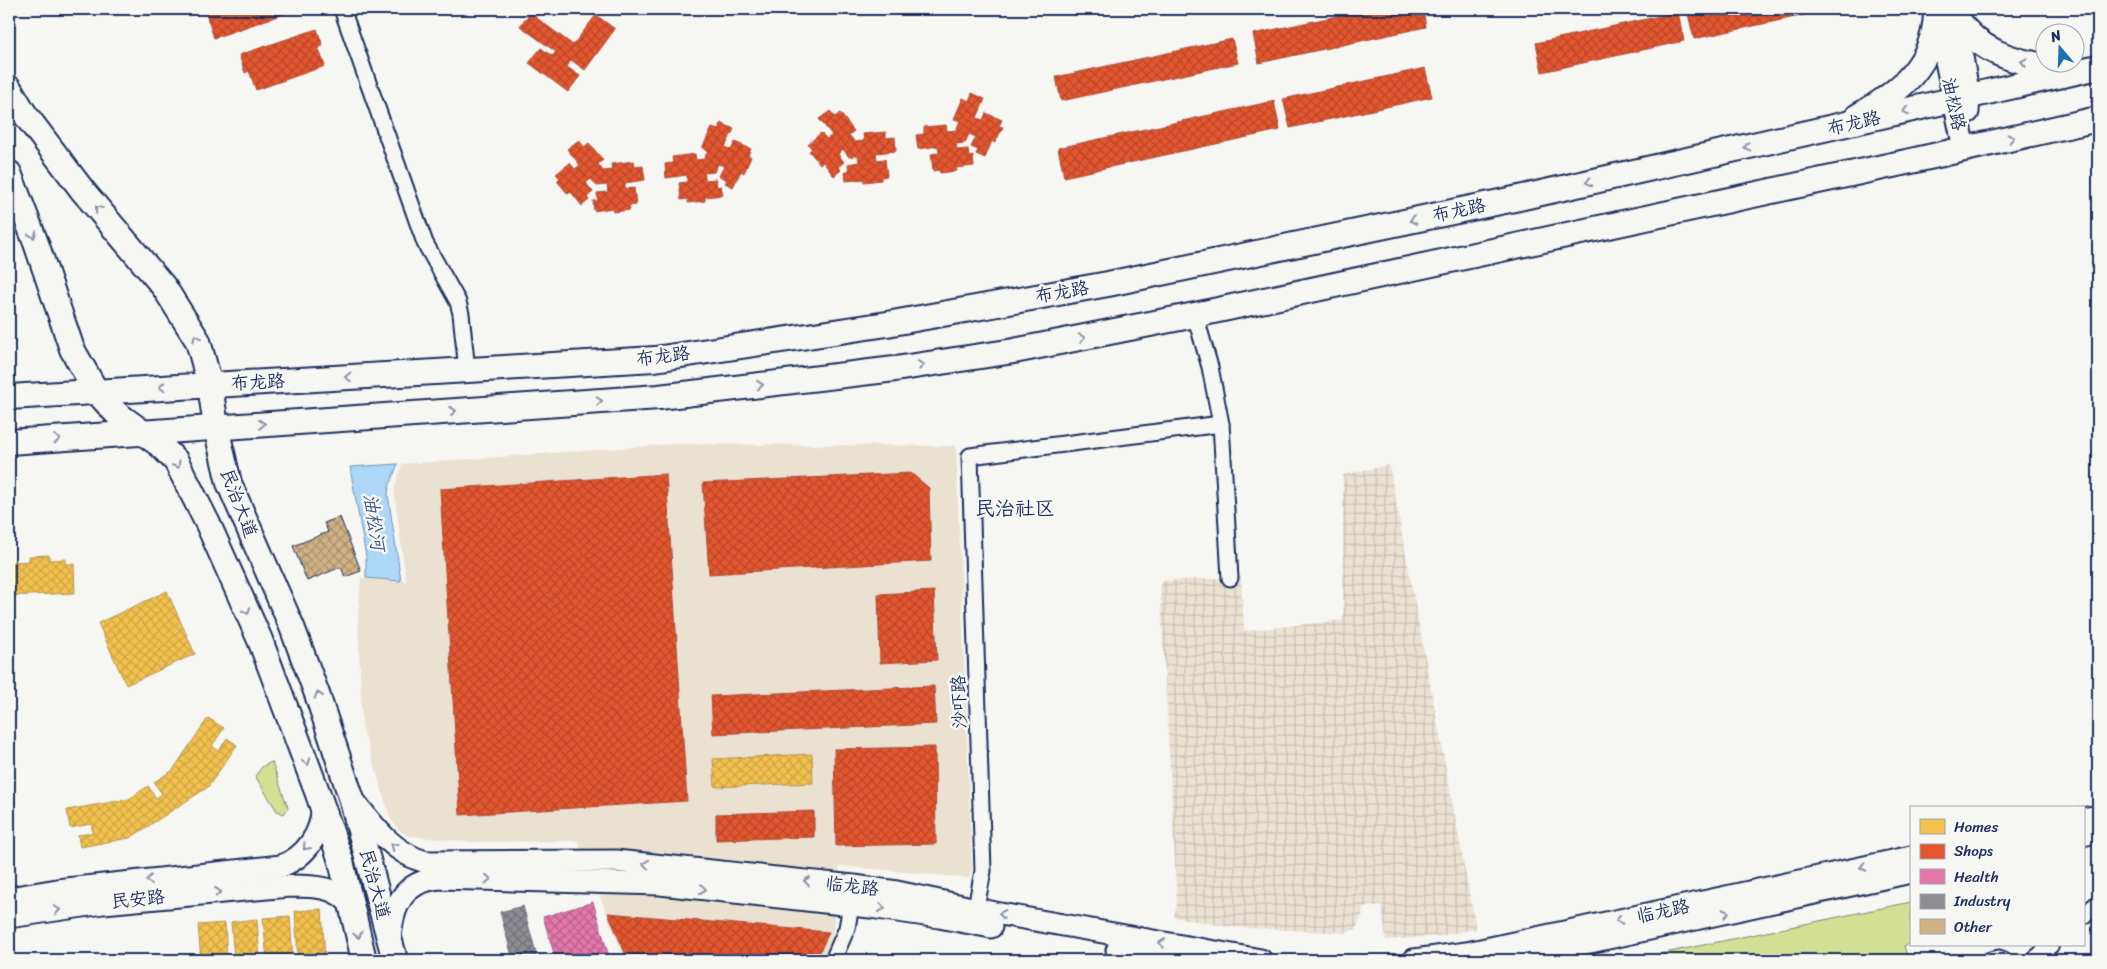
<svg xmlns="http://www.w3.org/2000/svg" width="2107" height="969" viewBox="0 0 2107 969" font-family="Sriracha,'LXGW WenKai TC',sans-serif">
<style>
.built{fill:#ebe1d1}
.industrial{fill:url(#industrial-grid)}
.grass{fill:#d3e093;stroke:#778878}
.water{fill:#acd7f7;stroke:#7294ba}
.homes{fill:url(#homes-cross-hatch);stroke:#b29553}
.shops{fill:url(#shops-cross-hatch);stroke:#a84b3c}
.health{fill:url(#health-cross-hatch);stroke:#a76192}
.industry{fill:url(#industry-cross-hatch);stroke:#6b7182}
.building{fill:url(#building-cross-hatch);stroke:#1b2f5e}
.lines{fill:none;stroke-linecap:round;stroke-linejoin:round}
.minor-casing{stroke:#1b2f5e;stroke-width:19}
.secondary-casing{stroke:#1b2f5e;stroke-width:25}
.primary-casing{stroke:#1b2f5e;stroke-width:28}
.minor{stroke:#f6f6f2;stroke-width:15}
.secondary{stroke:#f6f6f2;stroke-width:21}
.primary{stroke:#f6f6f2;stroke-width:24}
.oneway{stroke:#8892a8}
.labels{text-anchor:middle;stroke-width:5;stroke-linejoin:round;paint-order:stroke}
.street-label{font-size:18px;fill:#1b2f5e;stroke:#f6f6f2}
.water-label{font-size:19px;font-style:italic;fill:#3f5984;stroke:#f6f6f2}
.quarter-label{font-size:20px;fill:#1b2f5e;stroke:#f6f6f2}
</style>
<defs>
<pattern id="industrial-grid" width="8" height="8" patternUnits="userSpaceOnUse" patternTransform="scale(1.25)"><rect width="8" height="8" fill="#ebe1d1"/><path d="M0 4h8M4 0v8" fill="none" stroke="#c9c1b6"/></pattern>
<pattern id="homes-cross-hatch" width="8" height="8" patternUnits="userSpaceOnUse" patternTransform="scale(1.25)"><rect width="8" height="8" fill="#f2c14e"/><path d="M0 0l8 8M0 8l8-8" fill="none" stroke="#cfa646"/></pattern>
<pattern id="shops-cross-hatch" width="8" height="8" patternUnits="userSpaceOnUse" patternTransform="scale(1.25)"><rect width="8" height="8" fill="#e4572e"/><path d="M0 0l8 8M0 8l8-8" fill="none" stroke="#b8482a"/></pattern>
<pattern id="health-cross-hatch" width="8" height="8" patternUnits="userSpaceOnUse" patternTransform="scale(1.25)"><rect width="8" height="8" fill="#e377a8"/><path d="M0 0l8 8M0 8l8-8" fill="none" stroke="#b7628c"/></pattern>
<pattern id="industry-cross-hatch" width="8" height="8" patternUnits="userSpaceOnUse" patternTransform="scale(1.25)"><rect width="8" height="8" fill="#8d8d92"/><path d="M0 0l8 8M0 8l8-8" fill="none" stroke="#72747a"/></pattern>
<pattern id="building-cross-hatch" width="8" height="8" patternUnits="userSpaceOnUse" patternTransform="scale(1.25)"><rect width="8" height="8" fill="#d0b184"/><path d="M0 0l8 8M0 8l8-8" fill="none" stroke="#a8906f"/></pattern>
</defs>
<rect width="100%" height="100%" fill="#f6f6f2"/>
<filter id="ink" filterUnits="userSpaceOnUse"><feTurbulence type="fractalNoise" baseFrequency=".02" numOctaves="2"/><feDisplacementMap in="SourceGraphic" scale="10" xChannelSelector="R" yChannelSelector="G"/><feConvolveMatrix kernelMatrix="1 2 1 2 8 2 1 2 1" color-interpolation-filters="sRGB"/></filter>
<g filter="url(#ink)">
<!-- built -->
<path class="built" d="M675,444l281,2 16,423 -3,9 -129,-12 -8,72 -9,22h-198l-47,-119 -106,1 -64,-6 -10,-7 -7,-9 -29,-94 -4,-106 3,-42 45,3 -12,-91 8,-26z"/>
<!-- industrial -->
<path class="industrial" d="M1389,465l87,464 -38,7 -52,4 -4,-35 -19,2 -1,9 -6,13 -11,4 -115,-6 -56,-10 3,-13 -17,-323 81,-4 3,54 99,-11v-145z"/>
<!-- grass -->
<g class="grass">
<path d="M272,762l16,46 -4,6 -7,-3 -22,-35 8,-10z"/>
<path d="M1911,902v41l-7,3 4,14h-277z"/>
</g>
<!-- water -->
<path class="water" d="M398,464l-9,22 -1,9 13,86 -35,-3v-21l-16,-90z"/>
<!-- homes -->
<g class="homes">
<path d="M49,555v5l17,-1v5h8l1,29 -66,3v-29h3v-5l17,-1v-5z"/>
<path d="M167,591l28,63 -69,31 -28,-62z"/>
<path d="M208,718l16,10 -12,18 7,5 8,-13 10,7 -29,42 -78,51 -50,9 -2,-12 15,-2 -2,-9 -21,4 -3,-18 62,-11 19,-13 8,12 6,-4 -8,-12 19,-12z"/>
<path d="M812,754l1,29 -98,4 -2,-28z"/>
<path d="M322,909l3,51h-27l-3,-49z"/>
<path d="M290,916l3,44h-26l-4,-42z"/>
<path d="M257,919l3,41h-26l-3,-38z"/>
<path d="M225,923l2,37h-26l-3,-35z"/>
</g>
<!-- shops -->
<g class="shops">
<path d="M222,9h76l-84,29 -8,-24z"/>
<path d="M1370,9h53l3,18 -167,36 -6,-29z"/>
<path d="M1691,9h141l-138,30 -7,-29z"/>
<path d="M1678,12l6,29 -142,31 -6,-29z"/>
<path d="M530,13l43,32 23,-30 19,14 -30,41 -14,-10 -4,7 13,9 -12,16 -39,-29 12,-15 11,8 4,-4 -36,-26z"/>
<path d="M317,29l6,17 -5,1 7,19 -69,24 -7,-19 -4,2 -6,-18z"/>
<path d="M1232,39l6,24 -177,38 -5,-24z"/>
<path d="M1425,68l7,29 -142,31 -7,-29z"/>
<path d="M972,93l13,6 -8,19 6,2 3,-7 16,7 -3,6 4,1 -8,16 -3,-2 -7,17 -9,-4 2,-4 -7,-3 5,-10 -7,-3 -4,9 -9,1 1,6 11,-1 1,8 4,-1 1,10 -18,2 1,3 -17,2 -1,-3 -6,1 -2,-17 8,-1 -1,-7 -20,3 -2,-14 8,-1v-7l22,-2 1,6 9,-1 4,-9 -6,-2 9,-21 6,3z"/>
<path d="M1274,101l6,29 -216,47 -6,-29z"/>
<path d="M830,111l5,6 5,-4 14,18 -5,4 6,7 9,-1 -1,-7 23,-2v6l9,-1 1,14 -20,2 1,7 8,-1 2,17 -6,1v3l-17,2v-3l-18,2 -1,-9 4,-1 -1,-7 11,-2 -1,-7 -9,2 -6,-8 -5,5 6,8 -6,5 3,3 -7,6 -11,-14 -3,2 -11,-13 3,-2 -4,-5 13,-11 6,6 5,-4 -13,-16z"/>
<path d="M721,123l13,6 -9,18 6,3 4,-8 16,7 -3,6 3,2 -7,16 -3,-2 -8,16 -8,-4 2,-3 -8,-4 5,-10 -6,-2 -4,8 -10,1 1,7 11,-1 1,8 4,-1 2,9 -18,2v4l-17,2v-4l-7,1 -2,-17 8,-1v-7l-21,3 -1,-14 8,-1 -1,-6 23,-3 1,6 8,-1 4,-8 -6,-3 10,-20 6,2z"/>
<path d="M579,140l5,7 5,-4 14,17 -5,4 5,7 9,-1 -1,-6 23,-3 1,6 8,-1 2,14 -20,3v6l9,-1 2,17 -7,1 1,4 -17,2 -1,-4 -18,3 -1,-10h5l-1,-8 11,-1 -1,-7 -10,1 -6,-7 -5,4 7,9 -6,5 2,3 -7,6 -11,-14 -3,2 -11,-13 3,-3 -4,-4 14,-11 5,6 5,-4 -13,-16z"/>
<path d="M911,473l18,15 2,73 -222,13 -6,-91z"/>
<path d="M666,474l21,327 -227,14 -20,-326z"/>
<path d="M934,591l3,69 -57,3 -2,-69z"/>
<path d="M934,686l2,38 -223,10 -2,-38z"/>
<path d="M935,747l1,97 -100,2 -2,-97z"/>
<path d="M814,811v26l-98,3v-26z"/>
<path d="M608,913l221,19 -13,28h-188z"/>
</g>
<!-- health -->
<path class="health" d="M593,902l17,58h-54l-13,-43z"/>
<!-- industry -->
<path class="industry" d="M523,906l15,54h-25l-13,-48z"/>
<!-- building -->
<path class="building" d="M340,517l21,54 -16,6 -4,-10 -34,14 -14,-35 35,-14 -4,-9z"/>
<g class="lines">
<!-- minor casing -->
<g class="minor-casing">
<g id="minor">
<path d="M342,9l83,234 33,59 3,12 6,56"/>
<path d="M1195,315l15,52 11,57 9,154"/>
<path d="M2083,916l15,-13"/>
<path d="M974,918l9,-47 -13,-415 251,-32"/>
<path d="M2035,959l16,-14"/>
<path d="M833,960l14,-32 4,-23"/>
<path d="M1990,960l9,-2 5,2"/>
</g>
</g>
<!-- secondary casing -->
<g class="secondary-casing">
<g id="secondary">
<path d="M1954,11l15,86 -1,15"/>
<path d="M1937,17l27,132"/>
<path d="M351,797c21,27 41,56 75,65l190,-1 238,25 43,6 98,21 266,47"/>
<path d="M2083,819l15,-3"/>
<path d="M2083,835l15,-4"/>
<path d="M9,898l48,-8 224,-24c25,-9 42,-34 41,-60"/>
<path d="M9,917l94,-14 187,-17c24,0 48,0 62,21"/>
<path d="M390,938c3,-33 13,-56 49,-60l221,6 210,23 69,10 52,10"/>
<path d="M1117,950l57,10"/>
<path d="M1414,960l53,-7 444,-96"/>
<path d="M1508,960l403,-88"/>
</g>
</g>
<!-- primary casing -->
<g class="primary-casing">
<g id="primary">
<path d="M1953,9c19,46 73,57 118,59"/>
<path d="M9,88l15,25 59,78 81,96 34,54 12,44 6,42 13,56 63,144 25,67 34,103 44,163"/>
<path d="M1858,116c41,-23 76,-52 78,-102"/>
<path d="M9,173l27,70 36,106 24,42 20,22 44,32 16,16 32,63 52,116 58,154 23,67 23,99"/>
<path d="M9,397l646,-38 232,-35 221,-40 411,-86 579,-131"/>
<path d="M9,442l650,-45 236,-28 119,-18 181,-36 716,-154 187,-42"/>
</g>
</g>
<!-- minor -->
<use href="#minor" class="minor"/>
<!-- secondary -->
<use href="#secondary" class="secondary"/>
<!-- primary -->
<use href="#primary" class="primary"/>
</g>
<!-- one-way arrows -->
<defs><path id="oneway-chevron" d="M-2-3.5L2.5 0L-2 3.5" fill="none" stroke-width="1.6" stroke-linecap="round" stroke-linejoin="round" transform="scale(1.25)"/></defs>
<g class="oneway">
<use href="#oneway-chevron" transform="translate(2024 62) rotate(-169)"/>
<use href="#oneway-chevron" transform="translate(1906 111) rotate(167)"/>
<use href="#oneway-chevron" transform="translate(2011 138) rotate(-13)"/>
<use href="#oneway-chevron" transform="translate(1747 147) rotate(167)"/>
<use href="#oneway-chevron" transform="translate(1589 182) rotate(167)"/>
<use href="#oneway-chevron" transform="translate(98 209) rotate(-130)"/>
<use href="#oneway-chevron" transform="translate(1413 220) rotate(168)"/>
<use href="#oneway-chevron" transform="translate(33 235) rotate(69)"/>
<use href="#oneway-chevron" transform="translate(196 338) rotate(-117)"/>
<use href="#oneway-chevron" transform="translate(1082 338) rotate(-11)"/>
<use href="#oneway-chevron" transform="translate(921 365) rotate(-9)"/>
<use href="#oneway-chevron" transform="translate(348 377) rotate(177)"/>
<use href="#oneway-chevron" transform="translate(760 385) rotate(-6)"/>
<use href="#oneway-chevron" transform="translate(162 387) rotate(177)"/>
<use href="#oneway-chevron" transform="translate(599 401) rotate(-4)"/>
<use href="#oneway-chevron" transform="translate(453 411) rotate(-4)"/>
<use href="#oneway-chevron" transform="translate(262 424) rotate(-4)"/>
<use href="#oneway-chevron" transform="translate(57 439) rotate(-4)"/>
<use href="#oneway-chevron" transform="translate(177 465) rotate(58)"/>
<use href="#oneway-chevron" transform="translate(247 611) rotate(66)"/>
<use href="#oneway-chevron" transform="translate(318 695) rotate(-109)"/>
<use href="#oneway-chevron" transform="translate(307 762) rotate(70)"/>
<use href="#oneway-chevron" transform="translate(394 846) rotate(-141)"/>
<use href="#oneway-chevron" transform="translate(306 847) rotate(132)"/>
<use href="#oneway-chevron" transform="translate(646 864) rotate(-174)"/>
<use href="#oneway-chevron" transform="translate(1863 867) rotate(168)"/>
<use href="#oneway-chevron" transform="translate(488 879) rotate(1)"/>
<use href="#oneway-chevron" transform="translate(149 880) rotate(174)"/>
<use href="#oneway-chevron" transform="translate(807 881) rotate(-174)"/>
<use href="#oneway-chevron" transform="translate(703 889) rotate(7)"/>
<use href="#oneway-chevron" transform="translate(218 892) rotate(-5)"/>
<use href="#oneway-chevron" transform="translate(882 908) rotate(8)"/>
<use href="#oneway-chevron" transform="translate(57 910) rotate(-9)"/>
<use href="#oneway-chevron" transform="translate(1726 913) rotate(-12)"/>
<use href="#oneway-chevron" transform="translate(1002 914) rotate(-170)"/>
<use href="#oneway-chevron" transform="translate(1619 920) rotate(168)"/>
<use href="#oneway-chevron" transform="translate(358 935) rotate(77)"/>
<use href="#oneway-chevron" transform="translate(1162 943) rotate(-170)"/>
</g>
</g>
<g class="labels">
<!-- street labels -->
<g class="street-label">
<text transform="translate(1954 104) rotate(78)" y="6">油松路</text>
<text transform="translate(1854 123) rotate(-13)" y="6">布龙路</text>
<text transform="translate(1459 210) rotate(-12)" y="6">布龙路</text>
<text transform="translate(1062 292) rotate(-10)" y="6">布龙路</text>
<text transform="translate(663 356) rotate(-7)" y="6">布龙路</text>
<text transform="translate(258 382) rotate(-3)" y="6">布龙路</text>
<text transform="translate(239 503) rotate(69)" y="6">民治大道</text>
<text transform="translate(959 702) rotate(-92)" y="6">沙吓路</text>
<text transform="translate(375 884) rotate(75)" y="6">民治大道</text>
<text transform="translate(852 886) rotate(7)" y="6">临龙路</text>
<text transform="translate(138 899) rotate(-6)" y="6">民安路</text>
<text transform="translate(1663 911) rotate(-12)" y="6">临龙路</text>
</g>
<!-- water labels -->
<g class="water-label">
<text transform="translate(375 522) rotate(82)" y="7">油松河</text>
</g>
<!-- quarter labels -->
<g class="quarter-label">
<text x="1015" y="515">民治社区</text>
</g>
</g>
<!-- margin -->
<rect width="2107" height="969" fill="none" stroke="#f6f6f2" stroke-width="30"/>
<rect x="15" y="15" width="2077" height="939" fill="none" stroke="#1b2f5e" stroke-width="2" filter="url(#ink)"/>
<!-- legend -->
<rect x="1910" y="806" width="175" height="140" fill="#f6f6f2" stroke="#9ea6b7"/>
<rect x="1920" y="819" width="25" height="15" fill="#f2c14e" stroke="#9ea6b7"/>
<text x="1954" y="832" font-size="15" fill="#1b2f5e">Homes</text>
<rect x="1920" y="844" width="25" height="15" fill="#e4572e" stroke="#9ea6b7"/>
<text x="1954" y="856" font-size="15" fill="#1b2f5e">Shops</text>
<rect x="1920" y="869" width="25" height="15" fill="#e377a8" stroke="#9ea6b7"/>
<text x="1954" y="882" font-size="15" fill="#1b2f5e">Health</text>
<rect x="1920" y="894" width="25" height="15" fill="#8d8d92" stroke="#9ea6b7"/>
<text x="1954" y="906" font-size="15" fill="#1b2f5e">Industry</text>
<rect x="1920" y="919" width="25" height="15" fill="#d0b184" stroke="#9ea6b7"/>
<text x="1954" y="932" font-size="15" fill="#1b2f5e">Other</text>
<!-- north arrow -->
<g transform="translate(2060 48) rotate(341)"><circle r="24" fill="#f6f6f2" stroke="#9ea6b7"/>
<path d="M0-4L9 19L0 12L-9 19Z" fill="#1f6fb2"/>
<text y="-8" font-size="14" font-weight="bold" text-anchor="middle" fill="#1b2f5e">N</text>
</g>
</svg>
